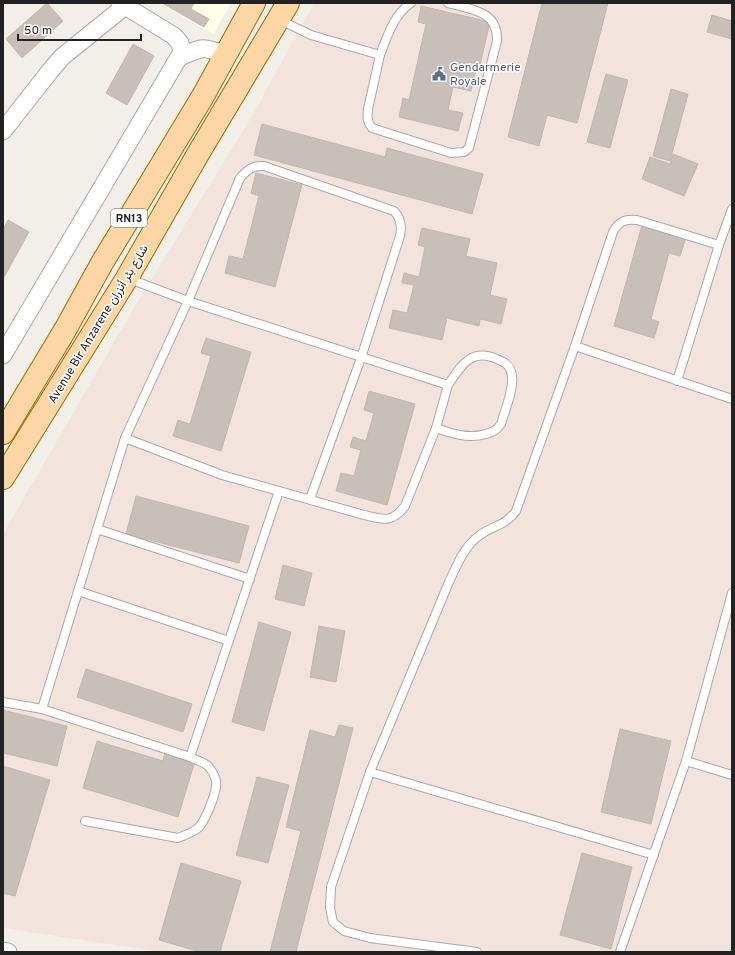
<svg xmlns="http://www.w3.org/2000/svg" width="735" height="955" viewBox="0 0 735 955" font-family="Overpass,Vazirmatn,sans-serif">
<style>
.education{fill:#ffffe5}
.military{fill:#f3e3dd}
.building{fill:#c7bfb8;stroke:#c4b6ab}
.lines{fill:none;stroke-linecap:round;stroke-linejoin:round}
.service-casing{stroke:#a9a9a9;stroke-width:10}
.minor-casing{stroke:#a9a9a9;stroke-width:19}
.primary-casing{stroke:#a06b00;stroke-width:24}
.service{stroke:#fff;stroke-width:8}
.minor{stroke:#fff;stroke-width:17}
.primary{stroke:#fcd6a4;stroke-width:22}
.labels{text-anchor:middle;stroke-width:3;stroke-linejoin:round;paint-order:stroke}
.shield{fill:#fff;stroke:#646464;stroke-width:1}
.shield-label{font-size:11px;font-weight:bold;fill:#222}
.service-label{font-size:12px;fill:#4e5e75;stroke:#fff;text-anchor:start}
.street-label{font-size:12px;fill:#222;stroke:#fff}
</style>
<rect width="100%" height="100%" fill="#f2efe9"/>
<!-- education -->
<path class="education" d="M158,3h73l-17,31z"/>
<!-- military -->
<path class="military" d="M314,3h418v949h-571l-158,-24v-394l132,-228 117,-190z"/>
<!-- building -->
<g class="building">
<path d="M47,3l16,18 -41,37 -16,-19z"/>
<path d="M162,3h32l-3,6 18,10 -5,8z"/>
<path d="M542,3h66l-31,120 -30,-8 -8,31 -31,-9z"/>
<path d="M421,6l69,16 -10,43 -11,-3 -2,6 9,2 -5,21 -18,-4 -5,23 15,3 -5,18 -59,-14 4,-19 6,2 17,-76 -8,-2z"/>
<path d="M712,15l20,6v18l-25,-7z"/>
<path d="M133,44l21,12 -27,49 -21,-12z"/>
<path d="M606,74l22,6 -18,68 -23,-6z"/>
<path d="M671,89l17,5 -18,67 -17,-5z"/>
<path d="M262,124l123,33 2,-9 96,26 -11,40 -218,-59z"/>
<path d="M673,154l25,10 -14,32 -42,-17 8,-22 20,7z"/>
<path d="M256,173l46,12 -27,102 -50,-14 4,-17 14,3 16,-63 -8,-3z"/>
<path d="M8,220l21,12 -26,47v-49z"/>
<path d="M642,225l44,12 -6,19 -11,-3 -18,66 8,3 -5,16 -40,-12z"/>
<path d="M422,228l48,11 -4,17 31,7 -7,32 17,4 -6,25 -21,-5 -1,7 -32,-8 -5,22 -53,-12 4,-18 14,3 7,-28 -12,-2 2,-10 15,4 6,-30 -7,-2z"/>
<path d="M206,338l45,14 -30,99 -48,-15 5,-16 12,4 21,-68 -10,-3z"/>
<path d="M369,391l46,13 -28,101 -51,-14 5,-18 13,3 7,-26 -11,-3 3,-10 13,4 8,-28 -10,-3z"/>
<path d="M136,496l113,30 -10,37 -113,-29z"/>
<path d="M283,565l29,8 -8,33 -29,-7z"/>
<path d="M259,622l32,10 -27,99 -32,-9z"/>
<path d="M319,626l26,5 -9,51 -26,-5z"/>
<path d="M86,669l106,35 -9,28 -106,-35z"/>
<path d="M3,710l64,16 -10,40 -54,-13z"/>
<path d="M339,725l14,3 -57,224h-26l31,-121 -15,-4 24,-97 25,7z"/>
<path d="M620,729l51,12 -20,83 -50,-12z"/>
<path d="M97,741l66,20 2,-9 30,9 -17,56 -95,-29z"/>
<path d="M3,766l47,14 -35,116 -12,-3z"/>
<path d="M257,777l32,8 -21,78 -32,-8z"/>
<path d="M582,853l50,14 -21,82 -51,-14z"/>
<path d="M181,863l60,18 -21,71h-20l-41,-12z"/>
</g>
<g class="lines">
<!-- service casing -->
<g class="service-casing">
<g id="service">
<path d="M278,19l33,16 69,20c7,-18 14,-41 31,-52"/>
<path d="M380,55l-12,54c-1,8 -1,13 4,19l79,25 13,-1 5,-4 28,-107c1,-31 -25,-31 -49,-38"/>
<path d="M127,278l61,23 260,84c14,-21 24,-38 51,-25 8,3 12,7 13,16 2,13 -7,34 -11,48 -4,6 -8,8 -15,10 -18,5 -33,0 -50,-6l12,-43"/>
<path d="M575,346l157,53"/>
<path d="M677,381l42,-136 13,-36"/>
<path d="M125,438l97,37 142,40c20,5 28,8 41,-9l31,-78"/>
<path d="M97,529l153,50"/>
<path d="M78,591l151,50"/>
<path d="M732,593l-46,168 46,14"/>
<path d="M3,702l39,7"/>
<path d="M190,757l89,-266"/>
<path d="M370,772l284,83"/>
<path d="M85,821l93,17c7,-3 14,-5 20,-10 7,-6 17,-32 18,-42 1,-6 -3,-14 -7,-19 -4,-5 -14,-7 -19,-10l-148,-48 83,-271 63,-137 52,-123c7,-8 13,-13 24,-12l130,45c7,7 8,15 6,25l-39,122 -51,141"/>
<path d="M477,952l-107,-14 -26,-7 -11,-9 -3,-14 1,-21 39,-115 79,-190c8,-17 15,-36 31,-47 14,-10 25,-9 36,-24l59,-165 38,-114c6,-11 12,-13 24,-12l82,25"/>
<path d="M620,952l66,-191"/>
</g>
</g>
<!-- minor casing -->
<g class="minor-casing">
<g id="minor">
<path d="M180,57c23,-10 22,-11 46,-2"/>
<path d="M3,131l47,-60 12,-14 63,-51"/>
<path d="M3,355l179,-303 -2,-9 -6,-7 -54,-33"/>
<path d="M3,951l5,1"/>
</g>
</g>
<!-- primary casing -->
<g class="primary-casing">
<g id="primary">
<path d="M3,433l62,-103 37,-67 101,-167 51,-93"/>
<path d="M3,478l124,-200 71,-124 90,-151"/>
</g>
</g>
<!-- service -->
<use href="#service" class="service"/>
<!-- minor -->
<use href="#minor" class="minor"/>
<!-- primary -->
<use href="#primary" class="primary"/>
</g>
<!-- icons -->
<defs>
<g id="civic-bare" transform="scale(1.08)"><path d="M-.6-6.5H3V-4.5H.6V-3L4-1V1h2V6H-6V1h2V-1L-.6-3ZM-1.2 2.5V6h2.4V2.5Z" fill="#5c6f8a" stroke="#fff" stroke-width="2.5" paint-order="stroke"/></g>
</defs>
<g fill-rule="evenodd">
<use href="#civic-bare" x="439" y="74"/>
</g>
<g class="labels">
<!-- shield labels -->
<rect class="shield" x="111" y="209" width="36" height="18" rx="3"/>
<g class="shield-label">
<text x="129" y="222">RN13</text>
</g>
<!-- service labels -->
<g class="service-label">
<text x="450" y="71">Gendarmerie<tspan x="450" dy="14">Royale</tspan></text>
</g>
<!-- street labels -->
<g class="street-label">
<text transform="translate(98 324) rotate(-59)" y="4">Avenue Bir Anzarene شارع بئر أنزران</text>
</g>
</g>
<!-- border -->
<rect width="735" height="955" fill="none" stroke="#222222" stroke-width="8"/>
<!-- scale -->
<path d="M18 34v6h123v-6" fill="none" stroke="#222222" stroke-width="2"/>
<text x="24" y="34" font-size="12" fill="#222222" stroke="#ffffff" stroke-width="3" paint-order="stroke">50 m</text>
</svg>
